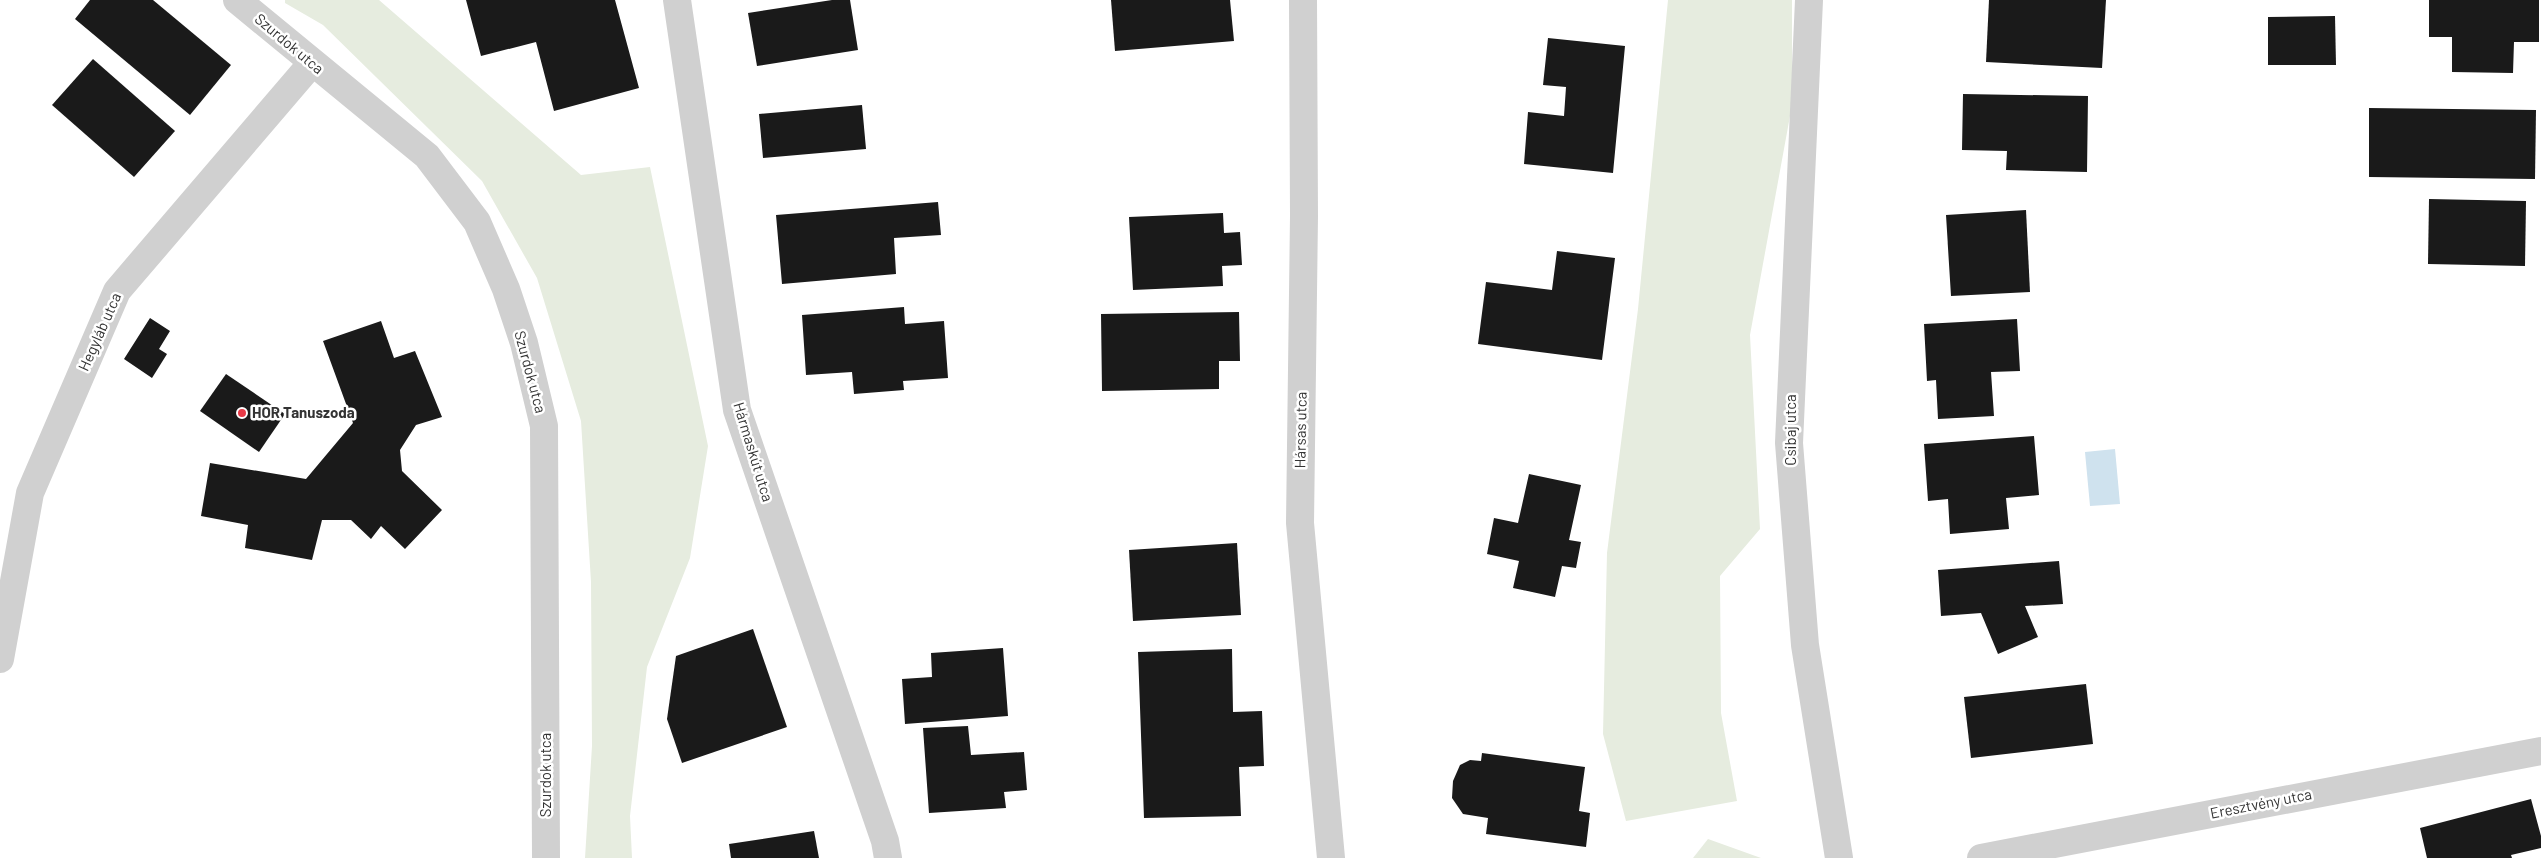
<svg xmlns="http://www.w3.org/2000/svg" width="2541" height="858" viewBox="0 0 2541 858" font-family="Barlow,sans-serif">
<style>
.green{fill:#e6ecdf}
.water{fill:#cfe2ee}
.building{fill:#1a1a1a}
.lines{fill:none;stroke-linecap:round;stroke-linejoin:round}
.street{stroke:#d0d0d0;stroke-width:28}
.poi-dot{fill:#e63946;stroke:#fff;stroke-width:2}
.labels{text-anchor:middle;stroke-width:5;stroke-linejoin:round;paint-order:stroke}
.street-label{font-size:15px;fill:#333;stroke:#fff}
.poi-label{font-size:15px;font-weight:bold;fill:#333;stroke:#fff;text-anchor:start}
</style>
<rect width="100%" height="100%" fill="#fff"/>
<!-- green -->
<g class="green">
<path d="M285,0h94l202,175 69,-8 58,279 -18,112 -43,109 -17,149 2,42h-47l7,-112 -1,-164 -10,-161 -44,-143 -55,-97 -159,-156 -38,-22z"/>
<path d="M1668,0h124v105l-42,230 10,194 -40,47 1,137 16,88 -111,20 -23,-87 4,-181 31,-244z"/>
<path d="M1708,839l53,19h-68z"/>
</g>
<!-- water -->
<path class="water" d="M2115,449l5,55 -30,2 -5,-54z"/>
<!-- building -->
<g class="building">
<path d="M90,0h63l78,65 -41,50 -115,-96z"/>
<path d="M466,0h149l24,88 -85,23 -18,-69 -55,14z"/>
<path d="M832,0h18l8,50 -101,16 -9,-53z"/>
<path d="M1111,0h119l4,41 -119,10z"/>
<path d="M1989,0h117l-4,68 -116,-6z"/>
<path d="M2429,0h110v42h-25l-1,31 -61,-1v-35h-23z"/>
<path d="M2335,16l1,49h-68v-48z"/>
<path d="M1548,38l77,8 -12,127 -89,-9 4,-52 36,4 2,-29 -23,-2z"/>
<path d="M93,59l82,72 -41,46 -82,-72z"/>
<path d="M1963,94l125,2 -1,76 -81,-2 1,-19 -45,-1z"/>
<path d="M862,105l4,44 -103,9 -4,-44z"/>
<path d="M2369,108l167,2 -1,69 -166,-2z"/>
<path d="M2429,199l97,2 -1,65 -97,-2z"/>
<path d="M938,202l3,33 -47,3 2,36 -114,10 -6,-69z"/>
<path d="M2026,210l4,82 -79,4 -5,-81z"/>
<path d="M1223,213l1,20 16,-1 2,33 -20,1 1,20 -90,4 -4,-73z"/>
<path d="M1557,251l58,7 -13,102 -124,-16 8,-62 66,8z"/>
<path d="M904,307l1,17 39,-3 4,57 -45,3 1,9 -50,4 -2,-22 -46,3 -4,-60z"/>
<path d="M1239,312l1,49h-21v28l-117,2 -1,-77z"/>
<path d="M150,318l20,13 -11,18 8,5 -15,24 -28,-19z"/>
<path d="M2017,319l3,52 -29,1 3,44 -56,3 -2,-39 -9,1 -3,-57z"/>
<path d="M381,321l13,37 21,-7 27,66 -26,8 -16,25 2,21 40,39 -37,39 -24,-23 -10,13 -20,-19h-29l-10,40 -67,-12 3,-23 -47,-9 9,-53 96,16 47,-56 -30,-82z"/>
<path d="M226,374l59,40 -26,38 -59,-41z"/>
<path d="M2034,436l5,59 -33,3 3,31 -59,5 -2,-35 -20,2 -4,-57z"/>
<path d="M1529,474l52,11 -12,55 12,2 -5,26 -14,-2 -7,31 -42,-9 6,-27 -32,-7 7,-36 24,5z"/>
<path d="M1237,543l4,72 -108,6 -4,-71z"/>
<path d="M2059,561l4,43 -38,2 13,31 -40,17 -17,-41 -40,3 -3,-46z"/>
<path d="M753,629l34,98 -105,36 -15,-44 9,-63z"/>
<path d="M1003,648l5,68 -103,8 -3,-45 30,-2 -1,-24z"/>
<path d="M1232,649l1,63 29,-1 2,55 -25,1 2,49 -97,2 -6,-166z"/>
<path d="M2086,684l7,60 -122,14 -7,-61z"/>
<path d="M968,726l3,29 53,-3 3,38 -23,2 2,16 -77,5 -6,-85z"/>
<path d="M1482,753l103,14 -6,44 11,2 -4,34 -100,-13 2,-16 -25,-4 -11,-16 1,-17 7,-16 10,-5 11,1z"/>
<path d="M2531,799l10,37v12l-30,7 1,3h-85l-7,-30z"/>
<path d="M814,831l5,27h-88l-2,-14z"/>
</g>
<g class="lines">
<!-- street -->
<g class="street">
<path d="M237,0l190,156 50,66 29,67 18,54 20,83 2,432"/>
<path d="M677,0l60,410 148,431 3,17"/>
<path d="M1303,0l1,216 -4,307 31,335"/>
<path d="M1809,0l-20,443 16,202 34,213"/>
<path d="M0,659l30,-166 87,-202 195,-228"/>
<path d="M1981,858l560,-107"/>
</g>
</g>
<!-- markers -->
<circle class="poi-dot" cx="242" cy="413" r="5"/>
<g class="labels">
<!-- street labels -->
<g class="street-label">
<text transform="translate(289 44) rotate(40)" y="5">Szurdok utca</text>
<text transform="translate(100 332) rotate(-66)" y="5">Hegyláb utca</text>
<text transform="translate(530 372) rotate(75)" y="5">Szurdok utca</text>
<text transform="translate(1301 430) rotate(-89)" y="5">Hársas utca</text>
<text transform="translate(1791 430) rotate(-90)" y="5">Csibaj utca</text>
<text transform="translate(753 452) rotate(73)" y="5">Hármaskút utca</text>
<text transform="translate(546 775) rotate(-90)" y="5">Szurdok utca</text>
<text transform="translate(2261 804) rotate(-11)" y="5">Eresztvény utca</text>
</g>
<!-- poi labels -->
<g class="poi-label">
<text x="252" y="418">HOR Tanuszoda</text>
</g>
</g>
</svg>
